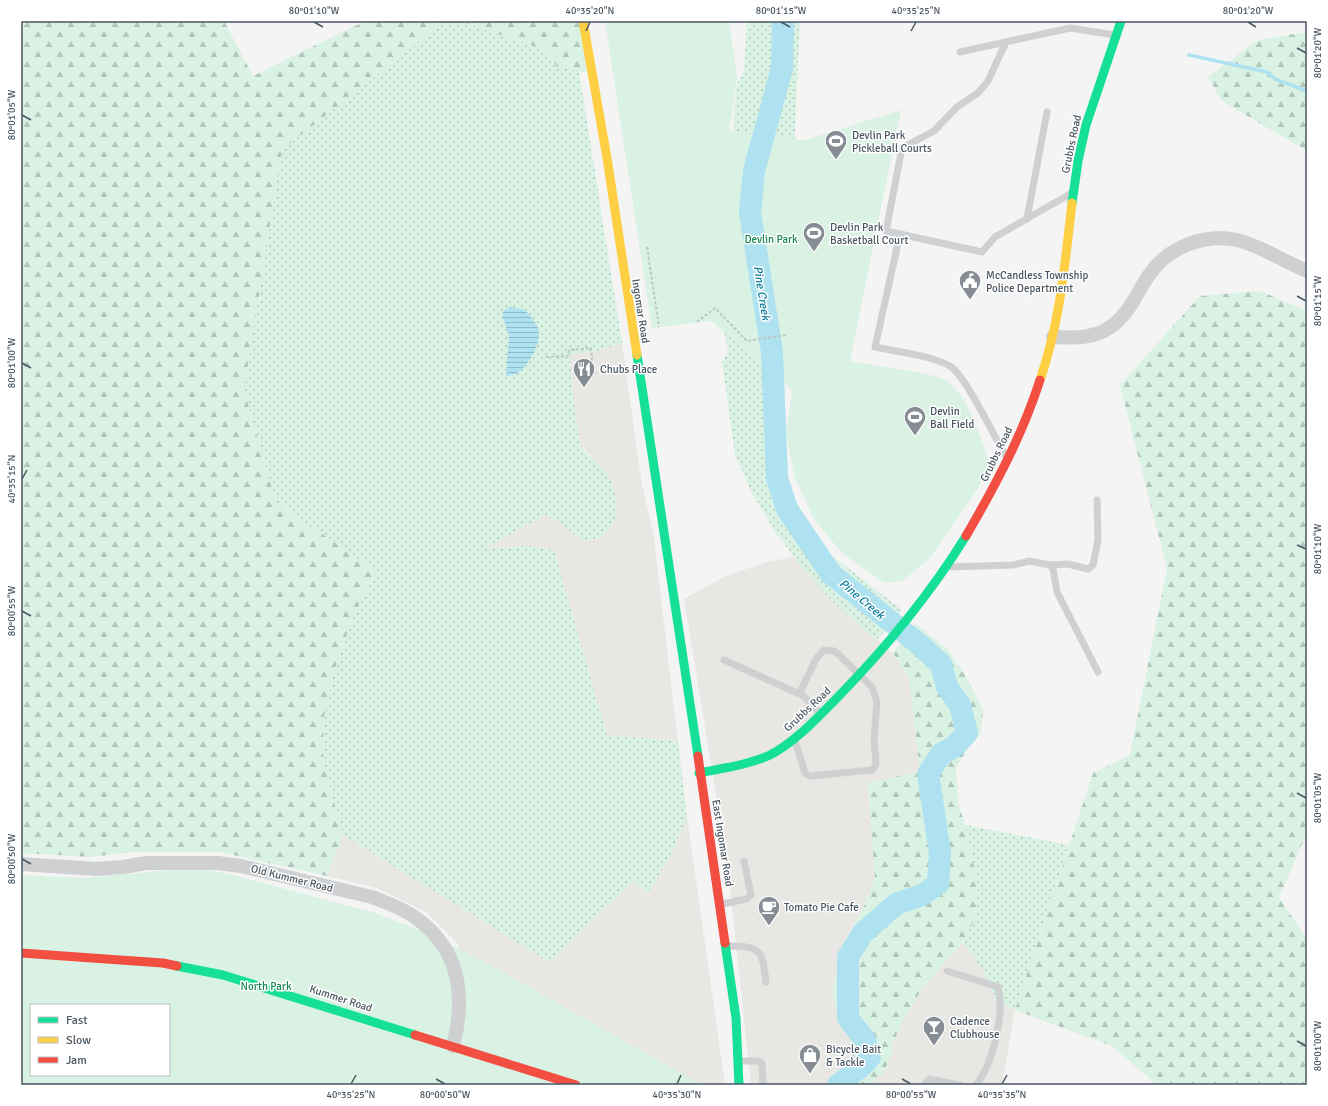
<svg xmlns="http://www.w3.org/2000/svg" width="1328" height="1106" viewBox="0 0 1328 1106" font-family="Signika,sans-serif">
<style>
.commercial{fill:#e8e7e3}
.grass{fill:url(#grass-dots)}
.forest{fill:url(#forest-firs)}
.park{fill:#d9f2e3;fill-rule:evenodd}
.water{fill:url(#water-rules)}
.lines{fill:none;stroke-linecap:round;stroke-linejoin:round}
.stream{stroke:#aee2f0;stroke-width:3.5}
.river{stroke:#aee2f0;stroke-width:22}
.path{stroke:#bcc7c4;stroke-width:2;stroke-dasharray:3 2;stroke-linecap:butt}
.lane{stroke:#ced0d2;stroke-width:7}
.street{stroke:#ced0d2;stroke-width:14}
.fast{stroke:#16e098;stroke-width:9}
.slow{stroke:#ffcf43;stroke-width:9}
.jam{stroke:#f24e42;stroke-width:9}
.ticks{fill:none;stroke:#4a5661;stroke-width:1.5}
.labels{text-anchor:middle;stroke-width:3;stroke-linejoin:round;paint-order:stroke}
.poi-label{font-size:11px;fill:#4a5661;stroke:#fff;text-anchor:start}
.street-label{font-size:11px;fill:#4a5661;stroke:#fff}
.park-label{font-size:11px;fill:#17864f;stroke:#fff}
.water-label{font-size:12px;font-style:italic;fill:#0c7c9b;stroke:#fff}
.neatline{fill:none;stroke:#4a5661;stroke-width:1.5}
.ticks-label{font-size:10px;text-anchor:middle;fill:#4a5661}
</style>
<defs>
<pattern id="grass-dots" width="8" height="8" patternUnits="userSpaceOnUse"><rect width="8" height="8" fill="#d9f2e3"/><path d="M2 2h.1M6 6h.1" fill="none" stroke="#b2c7bb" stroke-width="1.8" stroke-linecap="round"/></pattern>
<pattern id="forest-firs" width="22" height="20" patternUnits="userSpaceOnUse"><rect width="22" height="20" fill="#d9f2e3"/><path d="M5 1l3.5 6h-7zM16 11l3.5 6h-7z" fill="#b2c7bb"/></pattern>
<pattern id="water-rules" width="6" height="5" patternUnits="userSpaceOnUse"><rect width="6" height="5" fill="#aee2f0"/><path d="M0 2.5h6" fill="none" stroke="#90bac6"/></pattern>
</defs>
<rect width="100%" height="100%" fill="#f4f4f4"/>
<!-- commercial -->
<g class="commercial">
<path d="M622,343l20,142 11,46 25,210 -71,-6 -53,-185 -72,-1 63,-34 13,6 24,19h13l9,-5 7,-8 -20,-71 -10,-11 -7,-36 -4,-55 23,-2z"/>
<path d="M794,557l40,46 59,50 16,26 11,92 -52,12 7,96 -12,30 -20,34 5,90 5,10v10l-6,10 -21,22h-75l-23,-217 -44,-269 41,-23 42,-14z"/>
<path d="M687,817l38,268h-110l-143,-97 -14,-44 -32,-32 -49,-24 -50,-12 16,-41 206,127 85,-81 14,13 24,-42z"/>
<path d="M963,942l20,28 13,30 19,10 -13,75h-132l12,-11 8,-15 3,-16 8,-19 22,-37z"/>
</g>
<!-- grass -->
<g class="grass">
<path d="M445,21h15l79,27 11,7 7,12 22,4 43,272 -29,9 -23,2c2,25 3,51 8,76 1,5 1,11 3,15 4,10 16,17 23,25 14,16 20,53 -2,66 -6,4 -13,4 -20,4l-24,-19 -13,-6 -62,34 45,-3 26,4 53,185 71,6 9,76 -15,35 -24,42 -15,-13 -84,81 -206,-127 -20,-74 1,-45 11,-48 18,-52 23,-45 -100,-69 -32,-112 38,-240z"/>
<path d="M747,21h53l-6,130 -18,155 6,78 -7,68 12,53 30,39 85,66 -25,30 -43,-37 -29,-32 -29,-38 -24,-40 -17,-38 -13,-92 6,-12 -5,-23 13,-242 8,-15z"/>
<path d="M965,825l104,20 -54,165 -19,-10 -13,-30 -20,-28 12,-23 3,-34z"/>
</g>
<!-- forest -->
<g class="forest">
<path d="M28,21h196l29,55 112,-55h80l-163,129 -38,240 32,112 100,69 -23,45 -18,52 -11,48 -1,45 20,74 -16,41 -107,-24h-89l-40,5 -70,-4v-824z"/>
<path d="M460,21h123l10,53 -36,-7 -7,-12 -11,-7z"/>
<path d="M1307,32v119l-85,-50 -14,-24 50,-37z"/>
<path d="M1260,291l47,20v522l-28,64 28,43v145h-150l-45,-39 -97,-36 78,-237 37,-18 37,-186 -47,-184 80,-89z"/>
<path d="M916,624l32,26 16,23 19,37 -2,23 -14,16 -11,20 2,33 7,23 13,60 -3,34 -12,23 -40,45 -22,37 -8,19 -3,16 -8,15 -12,11h-44l21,-22 6,-10v-10l-14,-25 -7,-27 11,-48 20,-34 12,-30 -7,-96 52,-12 -11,-92 -16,-26z"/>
</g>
<!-- park -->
<g class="park">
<path d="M605,21h124l8,56 -8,54 76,9 96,-30 -51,251c20,5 86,11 99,21 20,17 32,58 41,82l-13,26 -48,69 -27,22 -18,2 -43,-31 -27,-33 -19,-41 -9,-45 6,-43 -81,-69 -59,7z"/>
<path d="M191,868l30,4 151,40 58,22 55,28 217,123h-681v-210l64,3zM31,1005h138v70h-138z"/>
</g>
<!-- water -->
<path class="water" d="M511,307l14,3c5,6 11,12 13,18 5,14 -11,41 -23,46 -3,1 -7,2 -9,2l3,-40 -7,-21 2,-5z"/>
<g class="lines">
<!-- stream -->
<path class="stream" d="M1189,55l78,17 8,7 29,11 3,-1"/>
<!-- river -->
<path class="river" d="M783,21l-1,47 -28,103 -4,41 22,140 5,126 10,31 44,65 83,66 27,24 6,23 13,18 7,28 -13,14 -13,7 -13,20 12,79 -2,31 -16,11 -26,9 -33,29 -15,24v61l17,22 5,17 -7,8 -25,20"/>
<!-- path -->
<g class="path">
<path d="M647,247l12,80"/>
<path d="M697,322l18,-14 32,33 40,-6"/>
<path d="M546,357l22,-1 1,-6 22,-2 2,25h5"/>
</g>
<!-- lane -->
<g class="lane">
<path d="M960,52l110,-24 45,7"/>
<path d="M1027,219l20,-107"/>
<path d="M900,234l-14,-3 16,-83 32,-17 23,-24 21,-14 10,-12 18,-39"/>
<path d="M1007,458c-11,-18 -43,-85 -57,-92 -20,-11 -52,-14 -75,-19l25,-113 82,18 13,-15 75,-43"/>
<path d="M1050,565l18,-1 20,5 5,-4 5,-25 -1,-40"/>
<path d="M949,567l64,-2 16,-4 21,4 3,4 4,23 41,80"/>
<path d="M724,660l78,35"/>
<path d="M795,741l10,32 5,3 62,-6 4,-6 -2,-25 3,-37 -5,-15 -34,-33 -4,-3 -10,-1 -8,9 -15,31 1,5 19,19"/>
<path d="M722,904l25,-5 4,-4 -7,-34"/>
<path d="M728,946c34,0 34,4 38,36"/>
<path d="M947,971l51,16c7,26 -5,77 -22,98"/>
<path d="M740,1061h18l4,2 1,22"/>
<path d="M924,1085l5,-6 31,6"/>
</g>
<!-- street -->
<g class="street">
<path d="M1053,337c19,1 39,2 56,-9 20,-13 27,-34 40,-53 19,-28 56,-42 88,-35 25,6 47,22 70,31"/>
<path d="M21,864l75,5 27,-2 23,-4h72l23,3 131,31c15,6 31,11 44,21 44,31 50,79 37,128"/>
</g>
<!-- fast -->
<g class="fast">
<path d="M1072,203l6,-42 8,-36 35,-104"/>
<path d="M637,355l61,401"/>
<path d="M699,773c24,-5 49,-8 71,-18 25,-13 45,-35 65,-55 49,-50 94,-104 131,-164"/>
<path d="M725,943l11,75 3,67"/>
<path d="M177,966l46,9 192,60"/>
</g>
<!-- slow -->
<g class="slow">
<path d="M583,21l24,137 30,197"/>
<path d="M1040,380c20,-57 25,-117 32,-177"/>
</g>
<!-- jam -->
<g class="jam">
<path d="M966,536c29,-50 56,-100 74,-156"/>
<path d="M698,756l27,187"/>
<path d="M21,953l142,10 14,3"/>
<path d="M415,1035l161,50"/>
</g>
</g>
<!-- ticks -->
<path class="ticks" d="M314,22l9,5M781,22l9,5M1248,22l8,5M586,31l4,-9M911,31l5,-9M1297,48l9,5M22,115l9,5M1297,296l9,5M22,363l9,5M22,479l5,-9M1297,545l9,4M22,611l9,5M1297,793l9,5M22,859l9,5M1297,1041l9,5M436,1079l9,5M902,1079l9,5M351,1084l5,-9M677,1084l4,-9M1002,1084l5,-9"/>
<!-- icons -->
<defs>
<g id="stadium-pin" transform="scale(1.15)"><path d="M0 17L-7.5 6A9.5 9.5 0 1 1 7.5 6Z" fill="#868d94" stroke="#fff"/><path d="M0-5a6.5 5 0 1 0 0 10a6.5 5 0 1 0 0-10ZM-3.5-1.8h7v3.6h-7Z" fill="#fff"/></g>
<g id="civic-pin" transform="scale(1.15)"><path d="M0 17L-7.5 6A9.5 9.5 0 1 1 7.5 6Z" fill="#868d94" stroke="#fff"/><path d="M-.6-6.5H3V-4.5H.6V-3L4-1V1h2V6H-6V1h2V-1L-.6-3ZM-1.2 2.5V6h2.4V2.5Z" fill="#fff"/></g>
<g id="restaurant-pin" transform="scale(1.15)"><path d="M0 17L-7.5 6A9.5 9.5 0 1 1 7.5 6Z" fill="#868d94" stroke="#fff"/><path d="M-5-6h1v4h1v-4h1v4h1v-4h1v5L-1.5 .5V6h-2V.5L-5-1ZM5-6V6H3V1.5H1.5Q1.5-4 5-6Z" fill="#fff"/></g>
<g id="cafe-pin" transform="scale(1.15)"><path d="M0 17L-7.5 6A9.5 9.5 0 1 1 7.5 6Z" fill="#868d94" stroke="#fff"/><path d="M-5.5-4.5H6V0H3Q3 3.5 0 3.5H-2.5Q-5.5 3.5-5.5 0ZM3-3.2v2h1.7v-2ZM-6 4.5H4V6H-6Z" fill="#fff"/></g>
<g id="bar-pin" transform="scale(1.15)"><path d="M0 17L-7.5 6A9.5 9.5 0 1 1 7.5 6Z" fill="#868d94" stroke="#fff"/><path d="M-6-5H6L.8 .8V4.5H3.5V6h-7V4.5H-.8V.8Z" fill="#fff"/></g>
<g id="shop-pin" transform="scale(1.15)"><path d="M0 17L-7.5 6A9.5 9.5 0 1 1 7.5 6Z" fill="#868d94" stroke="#fff"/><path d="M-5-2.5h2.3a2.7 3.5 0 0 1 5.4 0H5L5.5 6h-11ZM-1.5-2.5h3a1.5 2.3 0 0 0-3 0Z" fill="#fff"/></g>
</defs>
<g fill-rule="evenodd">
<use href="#stadium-pin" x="836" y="141"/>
<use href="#stadium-pin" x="814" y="233"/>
<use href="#civic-pin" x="970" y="281"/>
<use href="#restaurant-pin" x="584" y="369"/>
<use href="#stadium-pin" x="915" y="417"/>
<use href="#cafe-pin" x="769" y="907"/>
<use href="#bar-pin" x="934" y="1027"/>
<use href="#shop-pin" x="810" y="1055"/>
</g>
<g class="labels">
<!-- poi labels -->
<g class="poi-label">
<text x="852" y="139">Devlin Park<tspan x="852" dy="13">Pickleball Courts</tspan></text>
<text x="830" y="231">Devlin Park<tspan x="830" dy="13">Basketball Court</tspan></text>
<text x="986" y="279">McCandless Township<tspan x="986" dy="13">Police Department</tspan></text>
<text x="600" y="373">Chubs Place</text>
<text x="930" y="415">Devlin<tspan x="930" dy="13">Ball Field</tspan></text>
<text x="784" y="911">Tomato Pie Cafe</text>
<text x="950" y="1025">Cadence<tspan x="950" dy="13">Clubhouse</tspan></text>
<text x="826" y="1053">Bicycle Bait<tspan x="826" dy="13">&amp; Tackle</tspan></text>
</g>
<!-- street labels -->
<g class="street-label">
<text transform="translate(1071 144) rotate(-78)" y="4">Grubbs Road</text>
<text transform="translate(641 311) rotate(81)" y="4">Ingomar Road</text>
<text transform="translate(996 454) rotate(-64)" y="4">Grubbs Road</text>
<text transform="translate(807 709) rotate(-43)" y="4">Grubbs Road</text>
<text transform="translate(723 843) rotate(81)" y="4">East Ingomar Road</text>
<text transform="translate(292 878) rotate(14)" y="4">Old Kummer Road</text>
<text transform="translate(341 998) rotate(18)" y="4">Kummer Road</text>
</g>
<!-- park labels -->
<g class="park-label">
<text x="771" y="243">Devlin Park</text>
<text x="266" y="990">North Park</text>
</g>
<!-- water labels -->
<g class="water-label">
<text transform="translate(762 293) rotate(81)" y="4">Pine Creek</text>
<text transform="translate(862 599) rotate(40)" y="4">Pine Creek</text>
</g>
</g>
<!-- border -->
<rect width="1328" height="1106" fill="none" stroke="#ffffff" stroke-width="44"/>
<!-- legend -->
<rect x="30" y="1004" width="140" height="72" fill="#ffffff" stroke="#b7bbc0"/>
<rect x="38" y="1017" width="20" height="6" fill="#16e098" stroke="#b7bbc0"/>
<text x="66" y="1024" font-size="12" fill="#4a5661">Fast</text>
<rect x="38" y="1037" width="20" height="6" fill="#ffcf43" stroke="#b7bbc0"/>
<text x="66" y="1044" font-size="12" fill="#4a5661">Slow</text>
<rect x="38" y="1057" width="20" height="6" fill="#f24e42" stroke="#b7bbc0"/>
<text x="66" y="1064" font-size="12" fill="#4a5661">Jam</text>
<rect x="22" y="22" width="1284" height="1062" class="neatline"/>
<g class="ticks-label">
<text x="314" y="14">80°01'10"W</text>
<text x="590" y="14">40°35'20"N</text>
<text x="781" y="14">80°01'15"W</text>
<text x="916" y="14">40°35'25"N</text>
<text x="1248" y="14">80°01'20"W</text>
<text transform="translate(1317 53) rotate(-90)" y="4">80°01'20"W</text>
<text transform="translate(11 115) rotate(-90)" y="4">80°01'05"W</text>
<text transform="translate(1317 301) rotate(-90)" y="4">80°01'15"W</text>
<text transform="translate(11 363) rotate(-90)" y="4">80°01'00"W</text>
<text transform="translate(11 479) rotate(-90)" y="4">40°35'15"N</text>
<text transform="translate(1317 549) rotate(-90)" y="4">80°01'10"W</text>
<text transform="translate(11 611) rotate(-90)" y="4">80°00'55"W</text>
<text transform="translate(1317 798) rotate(-90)" y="4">80°01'05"W</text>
<text transform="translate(11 859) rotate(-90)" y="4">80°00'50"W</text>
<text transform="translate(1317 1046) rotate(-90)" y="4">80°01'00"W</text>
<text x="351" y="1098">40°35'25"N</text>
<text x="445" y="1098">80°00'50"W</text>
<text x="677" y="1098">40°35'30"N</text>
<text x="911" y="1098">80°00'55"W</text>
<text x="1002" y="1098">40°35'35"N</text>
</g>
</svg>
